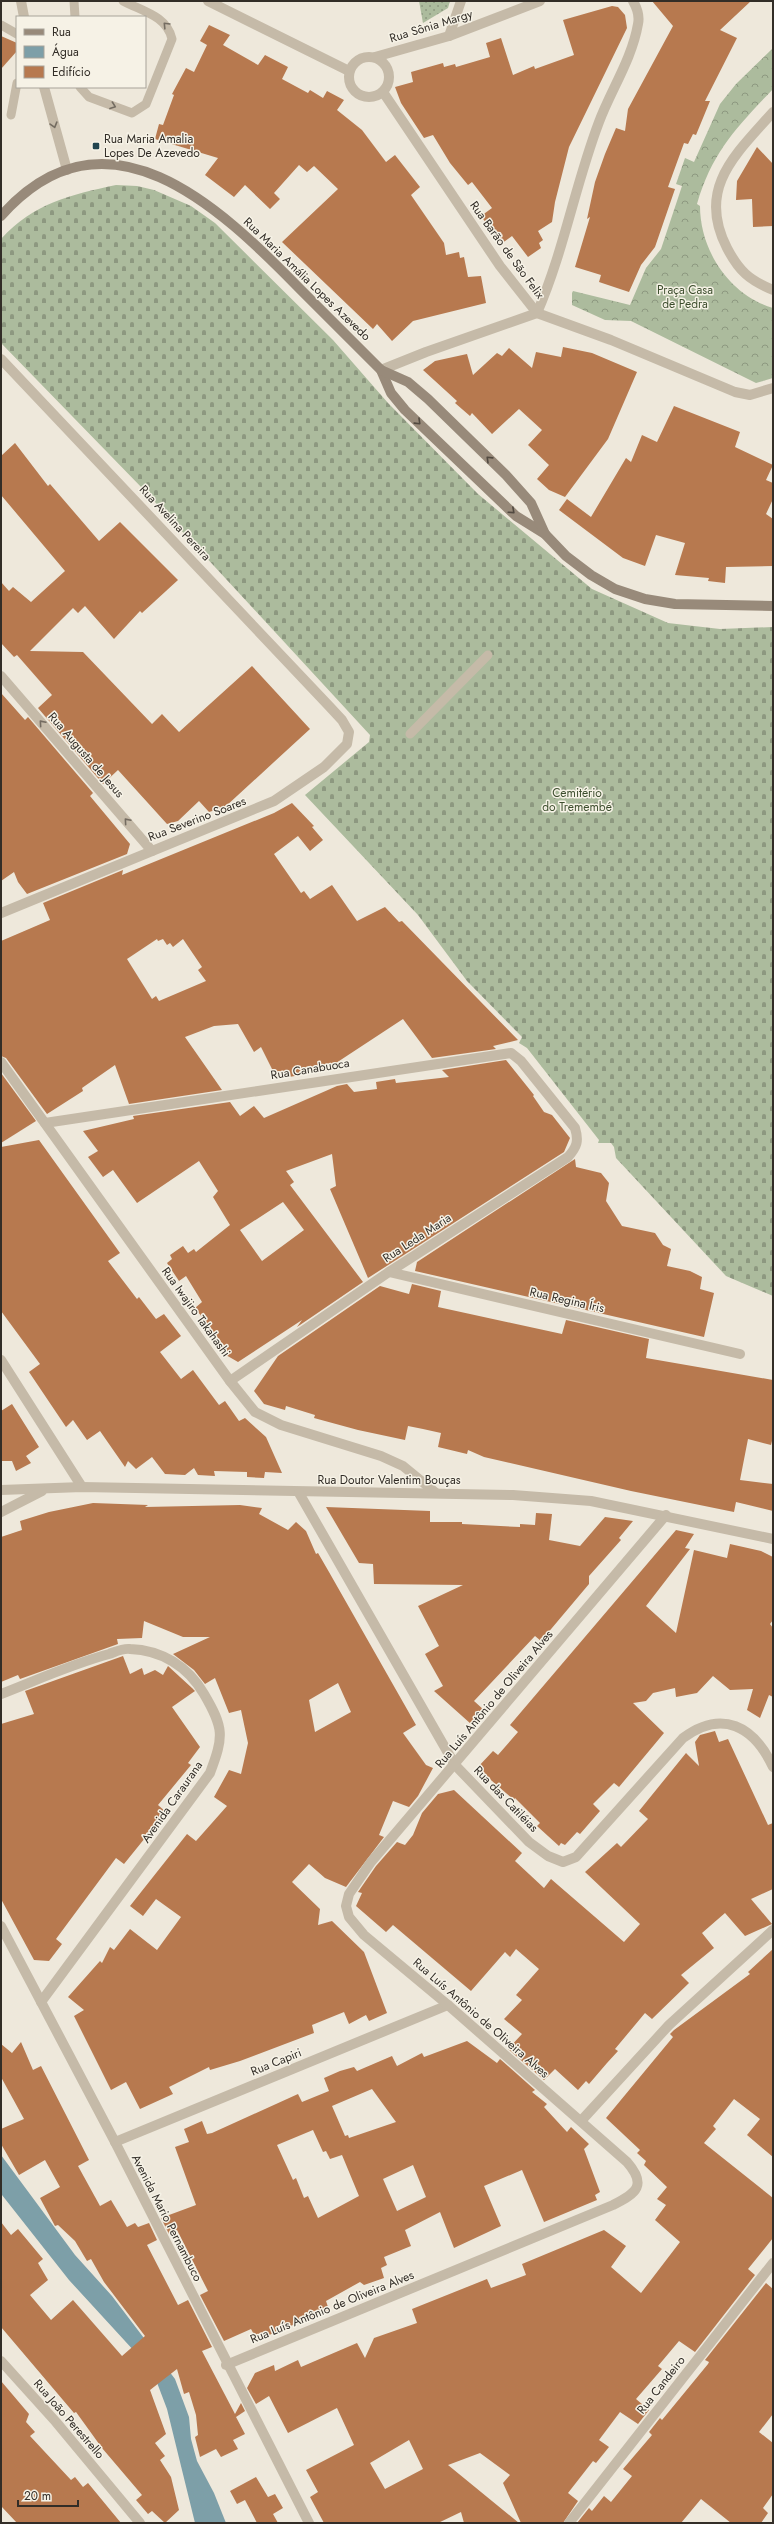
<svg xmlns="http://www.w3.org/2000/svg" width="774" height="2524" viewBox="0 0 774 2524" font-family="Jost,sans-serif">
<style>
.forest{fill:url(#forest-crowns)}
.cemetery{fill:url(#cemetery-stones)}
.park{fill:url(#park-dots)}
.water{fill:#7d9fa8}
.building{fill:#b7794f;fill-rule:evenodd}
.lines{fill:none;stroke-linecap:round;stroke-linejoin:round}
.lane{stroke:#c5baa8;stroke-width:9}
.street{stroke:#c5baa8;stroke-width:10}
.secondary{stroke:#988a7a;stroke-width:10}
.oneway{stroke:#746c61}
.oneway2{stroke:#514940}
.poi-dot{fill:#22454f;stroke:#f6f2e6;stroke-width:1.5}
.labels{text-anchor:middle;stroke-width:3;stroke-linejoin:round;paint-order:stroke}
.street-label{font-size:12px;fill:#322d27;stroke:#f6f2e6}
.poi-label{font-size:12px;fill:#322d27;stroke:#f6f2e6;text-anchor:start}
.park-label{font-size:12px;fill:#3d4e2e;stroke:#f6f2e6}
</style>
<defs>
<pattern id="forest-crowns" width="20" height="18" patternUnits="userSpaceOnUse"><rect width="20" height="18" fill="#acbb9d"/><path d="M2 6a3 3 0 1 1 6 0M12 15a3 3 0 1 1 6 0" fill="none" stroke="#8d9880"/></pattern>
<pattern id="cemetery-stones" width="16" height="16" patternUnits="userSpaceOnUse"><rect width="16" height="16" fill="#acbb9d"/><path d="M2 7V4a2 2 0 0 1 4 0v3zM10 15v-3a2 2 0 0 1 4 0v3z" fill="#8d9880"/></pattern>
<pattern id="park-dots" width="8" height="8" patternUnits="userSpaceOnUse"><rect width="8" height="8" fill="#acbb9d"/><path d="M2 2h.1M6 6h.1" fill="none" stroke="#8d9880" stroke-width="1.8" stroke-linecap="round"/></pattern>
</defs>
<rect width="100%" height="100%" fill="#eee8db"/>
<!-- forest -->
<path class="forest" d="M773,48v41c-36,38 -61,63 -76,115l3,2c0,44 29,89 73,102v70l-17,5 -125,-62 -26,-1 -33,-15v-12l1,-2 57,14 16,-37 15,-19 21,-63 -6,-2 9,-26 9,4 26,-58 16,-20z"/>
<!-- cemetery -->
<path class="cemetery" d="M116,185l21,1 17,4 37,16 24,17 118,117 55,63 90,91 114,95 76,34 52,6 53,-2v669l-47,-20 -110,-118 -2,-11 -3,-4h-13l1,-3 -72,-92 -8,-5 3,-6 -55,-56 -49,-66 -113,-120 64,-53 1,-7 -227,-246 -142,-146v-104c33,-36 69,-44 115,-54z"/>
<!-- park -->
<path class="park" d="M419,1h31l-2,7 -25,15z"/>
<!-- water -->
<path class="water" d="M1,2155l74,100 37,41 63,83 14,38 2,22 6,22 17,32 12,30h-31l-28,-114 -11,-29 -20,-27 -67,-73 -67,-85z"/>
<!-- building -->
<g class="building">
<path d="M652,1h99l-31,29 17,8 -32,63h5l-14,34 -3,-1 -5,10 -4,-1 -16,44 7,2 -20,58 -14,18 -12,27 -30,-10 2,-7 -26,-8 15,-50 -3,2 8,-37 10,-28 11,-26 9,3 3,-22 45,-83z"/>
<path d="M612,6l6,1 7,8 2,13 -58,119 -14,55 -3,20 -14,9 5,9 -4,3 2,5 -13,9 -16,-21 -11,8 -20,-28 11,-8 -20,-26 -4,3 -18,-22 -17,-28 -9,3 -23,-35 -6,-16 18,-5 -2,-10 32,-9 1,4 11,-3 1,3 34,-10 -4,-14 15,-5 12,37 21,-9 1,3 39,-14 -11,-35z"/>
<path d="M209,25l21,10 -7,10 35,20 7,-10 23,12 -6,12 26,14 2,-3 13,8 4,-7 17,9 -7,10 25,20 24,32 9,-7 25,32 -9,8 33,48 2,12 13,-3 1,6 4,-1 4,20 13,-1 5,27 -73,18 -21,20 -15,-17 -4,5 -91,-87 56,-53 -24,-23 -7,6 -8,-7 -25,28 6,6 -10,10 -25,-24 -11,12 -29,-22 13,-17 -63,-19 4,-15 4,1 11,-30 -2,-1 14,-26 8,4 13,-27 -7,-4z"/>
<path d="M1,36l16,7v8l-16,18z"/>
<path d="M757,147l16,17v62l-20,1 -1,-28 -16,1 1,-19z"/>
<path d="M563,347l29,6 45,19 -29,67 -43,58 -16,-7 -12,-11 12,-14 -21,-20 14,-15 -23,-21 -27,25 -20,-21 -2,3 -15,-13 2,-2 -34,-31 12,-9 32,-7 6,21 24,-22 5,3 7,-8 23,20 4,-16 25,5z"/>
<path d="M674,406l66,26 -5,15 38,18 -7,15 7,3v16l-7,15 7,5v47l-47,1 -1,16 -17,-2 1,-3 -34,-3 10,-32 -29,-8 -11,31 -22,-8 -64,-48 8,-11 24,18 35,-59 5,4 11,-27 15,7z"/>
<path d="M15,443l33,43 2,-2 49,57 21,-19 58,58 -36,33 -2,-2 -26,28 -29,-33 -7,7 -5,-5 -43,43 53,1 69,72 10,-10 17,18 73,-66 58,63 -85,78 -16,5 -10,-11 -21,20 -11,3 -49,-54 -15,14 -65,-76 14,-13 -35,-40 -3,2 -13,-14v-61l8,9 4,-4 18,15 34,-31 -64,-76v-39z"/>
<path d="M1,693l24,27 3,-3 65,76 -3,3 40,48 -3,10 -100,40 -9,-12 -4,-10 -13,9z"/>
<path d="M292,803l22,23 -2,1 11,13 -13,11 -12,-15 -24,18 27,39 3,-2 6,8 22,-14 25,36 28,-14 14,15 3,-1 116,119 -25,6 3,3 -64,9 -29,-39 -70,46 3,4 -59,10 -16,-32 -7,5 -16,-28 -24,2 -29,11 37,53 -93,14 -14,-39 -33,23 1,3 -36,23 -41,-56 -5,-2v-115l49,-21 -7,-17 80,-33 -1,5 152,-62zM157,939l1,2 5,-2 4,6 3,-2 3,4 10,-8 19,28 -4,3 8,11 -47,20 -3,-5 -4,3 -25,-40z"/>
<path d="M506,1060l28,35 -1,1 11,16 8,3 18,23 -6,14 -196,126 -38,-89 6,-3 -4,-32 -46,17 8,11 -4,3 73,97 -66,45 5,-7 -64,42 -19,-11 6,-4 -30,-39 7,-6 -16,-26 -7,5 -12,-18 5,-4 -2,-4 13,-9 5,7 6,-4 2,3 34,-27 -17,-28 5,-6 -19,-30 -62,42 -24,-33 -10,7 -15,-20 10,-6 -15,-20 51,-12 -1,-3 97,-14 10,14 14,-10 10,12 73,-32 10,-2 7,8 23,-3 -1,-7 19,-3 1,4 53,-6 -7,-7zM283,1202l21,28 -42,31 -22,-31z"/>
<path d="M1,1073l35,48 -35,22z"/>
<path d="M39,1140l81,113 -12,8 29,38 2,-2 17,22 8,-5 17,22 -21,16 21,27 12,-9 26,35 6,-4 14,20 6,-3 21,19 16,36 -17,-1 -1,6 -17,-1v-5l-33,-1 1,5 -17,-1 -4,-7 -9,7 -20,-1 -13,-17 -16,12 -8,-8 -3,6 -25,-36 -13,9 -14,-20 -7,7 -37,-55 11,-8 -39,-53v-164z"/>
<path d="M575,1159l1,8 25,6 8,10 -3,18 16,25 33,7 8,12 8,4 -4,17 23,5 12,6 -2,12 14,4 -10,44 -289,-66 2,-9z"/>
<path d="M412,1284l29,7 -3,16 124,27 4,-14 83,19 -3,19 127,22v57l-2,8 -23,-6 -8,41 33,4v27l-37,-9 -2,10 -103,-21 -147,-34 -16,-7 -1,4 -29,-7 3,-14 -18,-4 -15,-3 -3,14 -47,-10 -44,-12 1,-3 -29,-9 -1,4 -21,-6 -10,-13 24,-35 102,-70 29,8z"/>
<path d="M12,1404l27,43 -13,9 5,7 -15,8 -4,-10h-11v-50z"/>
<path d="M93,1503l55,2 -3,2 95,-2 22,3 -3,6 29,16 8,-8 10,9 10,23 2,-1 11,19 87,153 -13,8 23,32 7,3 -15,28 -9,11 -16,-6 -14,34 5,2 -38,50 -21,-9 -16,-14 -17,18 28,27 -2,16 14,-4 32,31 23,61 -18,8 -3,-6 -17,9 -5,-12 -32,13 2,8 -74,28 -30,9 -1,-3 -40,20 4,7 -33,15 -14,-27 -15,8 -37,-74 10,-6 -16,-13 32,-36 2,2 8,-16 4,3 16,-21 27,21 24,-33 -25,-18 -13,17 -13,-10 57,-72 9,7 31,-35 -13,-9 15,-27 12,4 7,-31 -7,-33 -12,3 -14,-35 -10,6 -11,-14 -21,-16 37,-17h-27l-39,-16 -2,17 -25,1 1,5 -98,35 -2,-4 -17,7v-145l21,-7 -2,-9 29,-9zM338,1683l13,29 -36,20 -6,-32z"/>
<path d="M326,1507l104,4v11h32v2l58,3v-3l15,1 1,-12 16,1 -3,26 31,6 25,-29 28,4 -14,17 2,2 -32,36v8l-48,57 -6,-5 -61,65 10,9 -13,14 -37,-33 9,-5 -18,-32 14,-8 -21,-40 45,-21 -89,-1 -1,-20 -14,-1z"/>
<path d="M676,1530l18,4 -9,14 5,1 -44,57 30,27 18,-83 33,8 3,-14 31,7 12,6v63l-3,4 3,4v69l-4,-2 -9,23 -13,-8 6,-21 -23,1 -17,-14 -16,17 -21,4 -1,-9 -22,5 -7,8 -13,2 31,30 -45,54 -5,-4 -21,21 7,7 -20,23 -3,-2 -12,13 -4,-2 -2,3 -22,-20 3,-3 -25,-25 -1,2 -37,-32 16,-17 5,4 20,-23 -8,-7z"/>
<path d="M123,1656l7,18 12,-6 2,7 11,-5 8,5 5,-9 24,22 3,3 -23,16 28,40 -12,16 3,2 -33,40 8,7 -42,52 -8,-6 -60,81 6,5 -13,17 -15,-1 -33,-61v-175l33,-10 -9,-23z"/>
<path d="M715,1731l4,11 9,-3 40,86 5,-2v66l-22,10 21,25 -27,12 -20,-23 -23,20 12,15 -33,27 8,8 -37,36 -7,-6 -30,36 3,2 -11,12 -18,21 -3,-3 -8,9 -23,-21 -11,11 -36,-31 14,-15 -18,-15 18,-19 -6,-5 23,-26 -23,-20 -6,8 -5,-5 -34,39 -78,-66 -7,7 -30,-26 6,-13 -4,-1 18,-26 21,-24 8,3 8,-10 9,-22 16,-19 16,-4 68,63 -7,8 29,27 7,-9 73,63 16,-18 -55,-52 32,-29 4,4 27,-28 -9,-8 47,-58 13,13 -4,-24 5,-7z"/>
<path d="M773,1949v208l-26,-22 13,-16 -26,-20 -21,27 3,3 -12,14 69,55v40l-25,31 7,6 -60,77 -16,-11 -21,25 4,3 -26,30 13,11 -11,14 -18,-12 -21,28 10,7 -13,16 -3,-2 -25,32 10,8 -15,22h-42l-18,-40 7,-8 -30,-22 -32,12 71,58h-55l-3,-11 -23,11h-114l-14,-26 8,-5 -12,-22 48,-25 -17,-37 -49,25 -19,-37 -13,8 -9,-16 8,-15 19,-8 1,6 23,-11 3,7 56,-24 8,15 9,-20 43,-15 -5,-14 75,-30 4,9 35,-13 -4,-11 82,-34 22,16 -15,21 30,26 39,-51 -25,-22 11,-15 -9,-6 10,-12 -23,-22 2,-4 -9,-8 3,-3 -34,-32 67,-81 -3,-3 4,-4 76,-56 -2,-2zM409,2440l14,29 -38,20 -15,-26z"/>
<path d="M467,2041l30,22 3,-4 35,31 -3,2 15,12 -3,3 23,25 4,-5 18,17 -5,5 16,43 -5,3 2,5 -53,22 -22,-52 -38,16 17,40 -47,22 -14,-36 -35,18 6,16 -27,11 3,8 -6,3 3,10 -20,7 -4,-3 -34,19 3,9 -72,30 -6,-11 -27,12 -24,-46 8,-4 -31,-61 -8,4 -8,-16 35,-13 -21,-58 14,-5 -5,-13 18,-8 5,13 5,-1 86,-39 4,8 27,-11 -5,-13 16,-7 14,-4 3,4 35,-15 5,10 25,-13 2,4zM372,2089l24,33 -47,16 -1,-3 -3,1 -13,-30zM313,2130l10,22 3,-1 4,8 12,-4 17,41 -41,22 -10,-22 -4,2 -8,-20 -3,2 -16,-35zM413,2165l13,32 -29,14 -14,-32z"/>
<path d="M21,2042l12,28 8,-4 48,94 -11,6 22,40 11,-6 16,27 8,-4 3,4 11,-4 8,17 -10,5 31,60 10,-5 24,47 -10,4 33,63 6,-11 4,8 -9,6 9,17 -12,6 5,9 -17,8 -5,-8 -16,8 -5,-20 3,-2 -2,-20 -7,-23 -5,2 -7,-25 -27,21 16,44 -11,9 10,13 -5,4 11,17 8,33 -14,13 -13,-12 -4,3 -12,-14 6,-5 -40,-47 -26,-36 -2,1 -73,-86v-105l10,13 7,-6 25,30 -5,4 10,17 -18,15 21,25 22,-20 49,56 23,-20 -41,-54 -13,-23 -4,2 -12,-20 -17,-16 -3,1 -15,-28 20,-11 -15,-27 -26,15 -18,-31v-15l23,-10 -23,-42v-33l11,9z"/>
<path d="M766,2283l7,6v125l-14,18 14,11v51l-10,14 5,5 -7,10h-30l-30,-24 -20,24h-104l12,-15 3,3 12,-15 7,6 21,-26 -9,-7 29,-34 -3,-3 11,-14 2,2 46,-56 1,-2 -4,-2z"/>
<path d="M1,2381l28,33 -3,8 9,10 -5,4 41,44 4,-3 8,10 5,-4 33,40h-104l-16,-17z"/>
<path d="M256,2477l12,20 7,-3 8,14 -10,6 5,9h-21l-12,-23 -8,4 -7,-13z"/>
</g>
<g class="lines">
<!-- lane -->
<g class="lane">
<path d="M74,1l1,16"/>
<path d="M1,25l16,9"/>
<path d="M80,87l9,10 43,16 14,-9 26,-65c-5,-23 -30,-28 -49,-38"/>
<path d="M11,115l6,-32"/>
<path d="M410,734l78,-79"/>
</g>
<!-- street -->
<g class="street">
<path d="M21,1l3,16"/>
<path d="M208,1l141,70"/>
<path d="M449,36l12,-35"/>
<circle cx="369" cy="77" r="20"/>
<path d="M375,57l74,-21 91,-35"/>
<path d="M44,87l23,83"/>
<path d="M383,92l117,174 37,47 74,27 124,52 15,3 23,-7"/>
<path d="M773,112c-37,42 -77,76 -46,136 12,23 22,32 46,42"/>
<path d="M1,359l328,347 13,14 7,12 -2,12 -23,23 -50,34 -273,112"/>
<path d="M381,370l45,-18 111,-39c27,-62 38,-128 62,-191 12,-32 33,-63 39,-98 2,-9 -1,-16 -5,-23"/>
<path d="M1,676l151,175"/>
<path d="M1,1062l229,319 25,31 26,13 100,31 22,10 33,27"/>
<path d="M45,1123l466,-70 10,8 54,67c4,13 2,19 -7,29l-179,115 -159,109"/>
<path d="M389,1272l351,82"/>
<path d="M1,1360l81,127"/>
<path d="M1,1490l81,-3 431,8 78,6 182,38"/>
<path d="M299,1493l156,272 74,77 19,14 15,6 13,-5 107,-119c39,-29 71,-12 90,29"/>
<path d="M1,1512l41,-21"/>
<path d="M1,1694c36,-14 71,-30 108,-40 6,-2 14,-6 21,-5 31,1 58,17 74,45 20,34 20,42 6,79l-169,229"/>
<path d="M1,1926l114,216 194,381"/>
<path d="M581,2121l88,-96 104,-95"/>
<path d="M115,2142l333,-137"/>
<path d="M1,2361l55,61 84,101"/>
<path d="M226,2365l387,-160c24,-12 34,-20 14,-43l-179,-157 -84,-70 -15,-18 -3,-11 3,-12 22,-32 295,-347"/>
<path d="M569,2523l204,-260"/>
</g>
<!-- secondary -->
<g class="secondary">
<path d="M1,216c105,-118 218,-10 299,73 27,27 54,54 81,81l10,23 14,17 111,106 29,18 21,22 25,19 24,14 30,10 30,5 98,2"/>
<path d="M381,370l27,12 20,17 78,76 25,28 14,31"/>
</g>
</g>
<!-- one-way arrows -->
<defs><path id="oneway-chevron" d="M-2-3.5L2.5 0L-2 3.5" fill="none" stroke-width="1.6" stroke-linecap="round" stroke-linejoin="round"/></defs>
<g class="oneway">
<use href="#oneway-chevron" transform="translate(166 25) rotate(-134)"/>
<use href="#oneway-chevron" transform="translate(113 106) rotate(20)"/>
<use href="#oneway-chevron" transform="translate(54 125) rotate(74)"/>
<use href="#oneway-chevron" transform="translate(42 723) rotate(-131)"/>
<use href="#oneway-chevron" transform="translate(127 821) rotate(-131)"/>
</g>
<g class="oneway2">
<use href="#oneway-chevron" transform="translate(418 422) rotate(44)"/>
<use href="#oneway-chevron" transform="translate(489 459) rotate(-136)"/>
<use href="#oneway-chevron" transform="translate(512 511) rotate(42)"/>
</g>
<!-- markers -->
<rect class="poi-dot" x="92" y="142" width="8" height="8" rx="2"/>
<g class="labels">
<!-- street labels -->
<g class="street-label">
<text transform="translate(431 26) rotate(-17)" y="4">Rua Sônia Margy</text>
<text transform="translate(507 250) rotate(54)" y="4">Rua Barão de São Felix</text>
<text transform="translate(307 279) rotate(44)" y="4">Rua Maria Amália Lopes Azevedo</text>
<text transform="translate(175 523) rotate(47)" y="4">Rua Avelina Pereira</text>
<text transform="translate(86 755) rotate(49)" y="4">Rua Augusta de Jesus</text>
<text transform="translate(197 819) rotate(-21)" y="4">Rua Severino Soares</text>
<text transform="translate(310 1069) rotate(-9)" y="4">Rua Canabuoca</text>
<text transform="translate(417 1238) rotate(-33)" y="4">Rua Leda Maria</text>
<text transform="translate(567 1300) rotate(13)" y="4">Rua Regina Íris</text>
<text transform="translate(196 1312) rotate(54)" y="4">Rua Iwajiro Takahashi</text>
<text x="389" y="1484">Rua Doutor Valentim Bouças</text>
<text transform="translate(494 1699) rotate(-50)" y="4">Rua Luís Antônio de Oliveira Alves</text>
<text transform="translate(506 1799) rotate(46)" y="4">Rua das Catiléias</text>
<text transform="translate(172 1802) rotate(-55)" y="4">Avenida Caraurana</text>
<text transform="translate(481 2018) rotate(41)" y="4">Rua Luís Antônio de Oliveira Alves</text>
<text transform="translate(276 2062) rotate(-22)" y="4">Rua Capiri</text>
<text transform="translate(167 2218) rotate(63)" y="4">Avenida Mario Pernambuco</text>
<text transform="translate(332 2307) rotate(-22)" y="4">Rua Luís Antônio de Oliveira Alves</text>
<text transform="translate(661 2385) rotate(-52)" y="4">Rua Candeiro</text>
<text transform="translate(69 2419) rotate(49)" y="4">Rua João Perestrello</text>
</g>
<!-- poi labels -->
<g class="poi-label">
<text x="104" y="143">Rua Maria Amalia<tspan x="104" dy="14">Lopes De Azevedo</tspan></text>
</g>
<!-- park labels -->
<g class="park-label">
<text x="685" y="294">Praça Casa<tspan x="685" dy="14">de Pedra</tspan></text>
<text x="577" y="797">Cemitério<tspan x="577" dy="14">do Tremembé</tspan></text>
</g>
</g>
<!-- border -->
<rect width="774" height="2524" fill="none" stroke="#322d27" stroke-width="4"/>
<!-- legend -->
<rect x="16" y="16" width="130" height="72" fill="#f6f2e6" stroke="#a8a39a"/>
<rect x="24" y="29" width="20" height="6" fill="#988a7a" stroke="#a8a39a"/>
<text x="52" y="36" font-size="12" fill="#322d27">Rua</text>
<rect x="24" y="46" width="20" height="12" fill="#7d9fa8" stroke="#a8a39a"/>
<text x="52" y="56" font-size="12" fill="#322d27">Água</text>
<rect x="24" y="66" width="20" height="12" fill="#b7794f" stroke="#a8a39a"/>
<text x="52" y="76" font-size="12" fill="#322d27">Edifício</text>
<!-- scale -->
<path d="M18 2500v6h60v-6" fill="none" stroke="#322d27" stroke-width="2"/>
<text x="24" y="2500" font-size="12" fill="#322d27" stroke="#f6f2e6" stroke-width="3" paint-order="stroke">20 m</text>
</svg>
